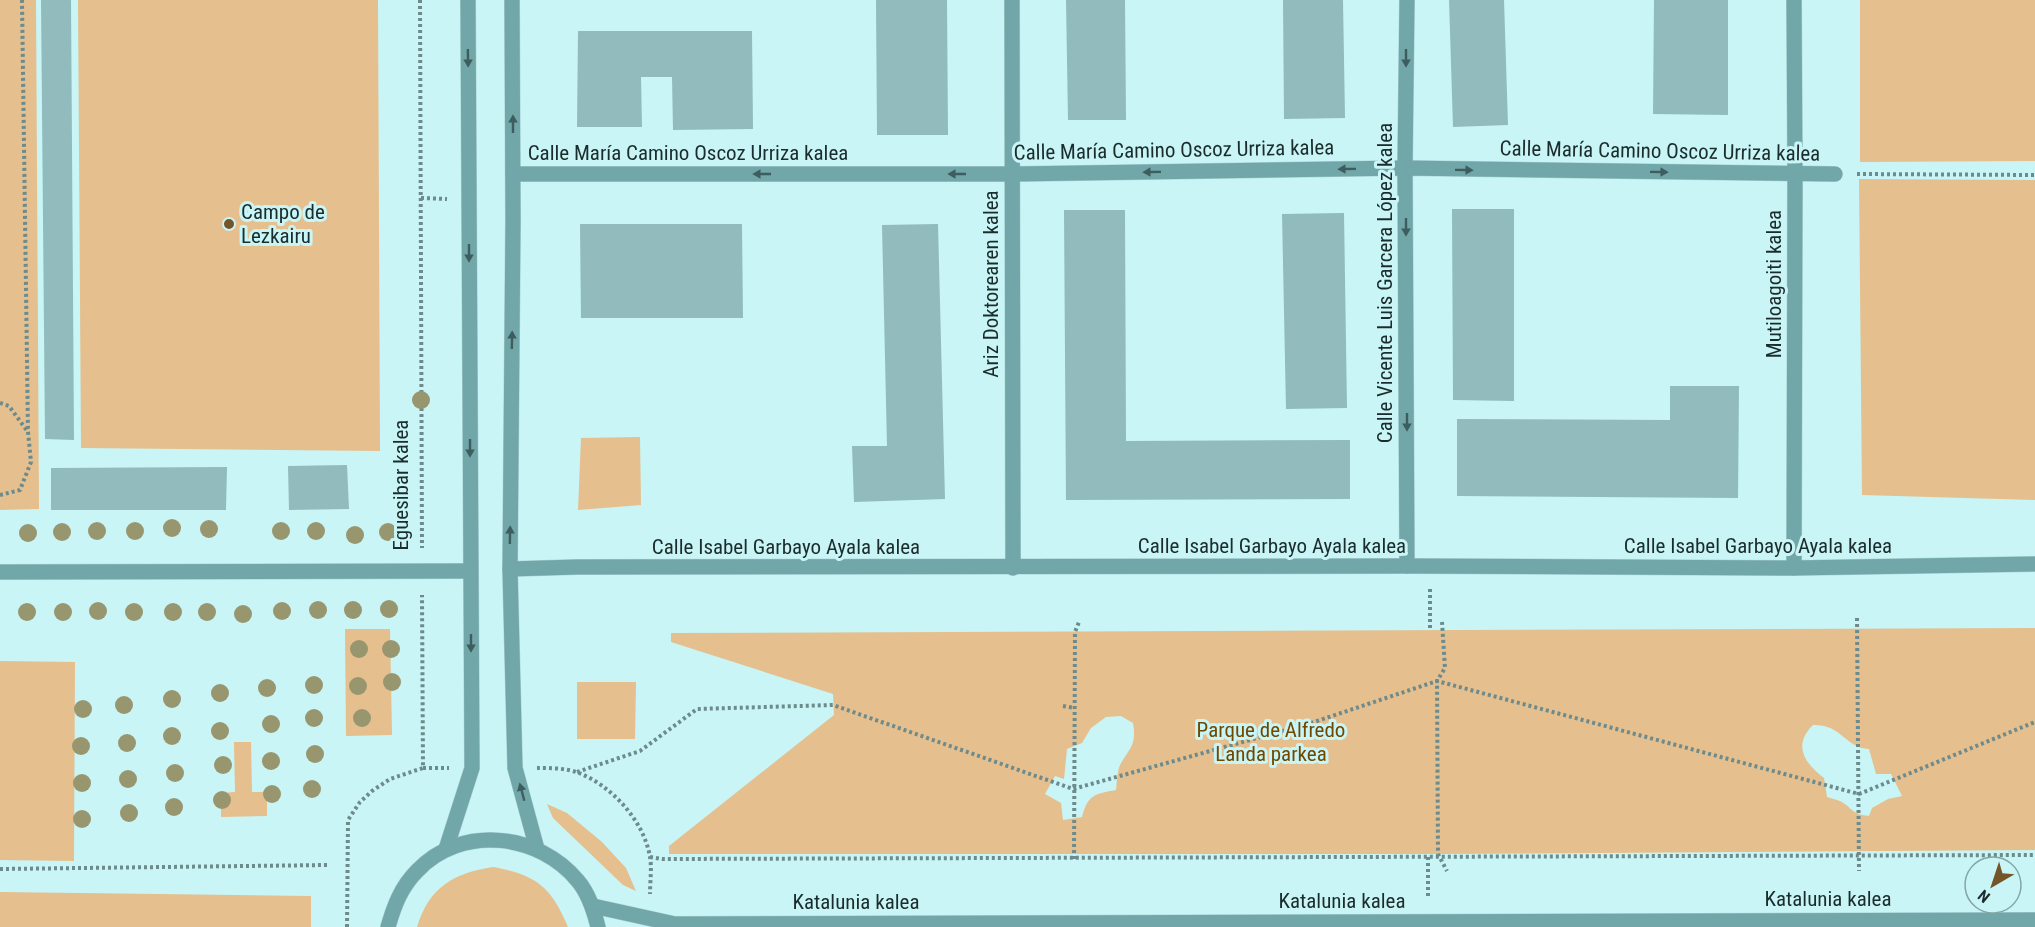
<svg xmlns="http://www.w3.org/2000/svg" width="2035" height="927" viewBox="0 0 2035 927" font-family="'Roboto Condensed',sans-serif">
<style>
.green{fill:#e5bf8d;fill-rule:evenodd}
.building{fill:#91bbbc}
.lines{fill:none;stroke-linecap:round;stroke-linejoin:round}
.pedestrian-casing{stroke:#aad1d2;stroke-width:16}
.minor-casing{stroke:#aad1d2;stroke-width:16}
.tertiary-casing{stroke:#aad1d2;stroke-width:16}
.path{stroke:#6d8b8c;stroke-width:4;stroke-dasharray:3 3;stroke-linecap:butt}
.pedestrian{stroke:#71a7a9;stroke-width:15}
.minor{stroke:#71a7a9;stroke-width:15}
.tertiary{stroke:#71a7a9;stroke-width:15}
.tree{fill:#98966f}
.oneway{fill:#3d5d5e}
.poi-dot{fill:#74552a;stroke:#c9f5f6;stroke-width:2}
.labels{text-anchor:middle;stroke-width:6;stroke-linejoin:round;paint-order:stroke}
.street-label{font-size:21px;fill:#1b2c2c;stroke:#c9f5f6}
.poi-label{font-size:21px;fill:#1b2c2c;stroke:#c9f5f6;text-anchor:start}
.park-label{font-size:21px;fill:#704800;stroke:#c9f5f6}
</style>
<rect width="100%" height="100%" fill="#c9f5f6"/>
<!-- green -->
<g class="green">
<path d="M0,0h36l3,509 -39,1z"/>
<path d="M78,0h300l2,451 -299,-3z"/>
<path d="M1860,0h175v161l-175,1z"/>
<path d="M1859,179l176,1v320l-173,-5z"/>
<path d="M640,437l1,68 -63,5 3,-72z"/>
<path d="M2035,628v222l-597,4h-769v-8l165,-131 -1,-21 -162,-52v-9zM1121,716l12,7c4,23 -4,25 -13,42 -3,7 -3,18 -4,25 -21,4 -28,4 -34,27l-19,3 -2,-17 -16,-9 10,-18 9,3 3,-30 15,-6 9,-15 15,-11zM1813,725c29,-1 32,23 56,24l7,25h15l11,22 -14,3 -16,9 -3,8c-17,-2 -15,-6 -27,-14 -4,-2 -11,-4 -15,-5l-3,-19c-19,-15 -32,-32 -11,-53z"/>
<path d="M345,629h45l2,106 -46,1z"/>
<path d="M0,661l75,1 -1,199 -74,-1z"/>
<path d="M577,682h59l-1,57h-58z"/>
<path d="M234,742h17l1,50h15v24l-46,1v-24l14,-1z"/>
<path d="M547,804l20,9 35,29 24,26 10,23 -13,-6 -70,-67z"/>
<path d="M493,867c44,8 58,20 75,60h-151c12,-40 37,-54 76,-60z"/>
<path d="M0,892l311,4v31h-311z"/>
</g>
<!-- building -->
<g class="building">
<path d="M41,0h30l3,440 -29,-1z"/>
<path d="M876,0h71l1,135h-71z"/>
<path d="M1066,0h59l1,120h-58z"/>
<path d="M1283,0h60l2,118 -61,1z"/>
<path d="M1449,0h55l4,125 -55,2z"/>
<path d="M1654,0h74v115l-75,-1z"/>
<path d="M578,31h174l1,98 -80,1 -1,-53h-31l1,50h-65z"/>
<path d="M1452,209h62v192l-61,-1z"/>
<path d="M1064,210h61l1,231 224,-1v59l-284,1z"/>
<path d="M1344,213l3,195 -61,1 -4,-195z"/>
<path d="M580,224h162l1,94h-162z"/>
<path d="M938,224l7,275 -91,3 -2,-56h35l-5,-221z"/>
<path d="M1670,386h69l-1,112 -281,-2v-77l213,1z"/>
<path d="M347,465l2,44 -60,1 -1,-44z"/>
<path d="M227,467l-1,43h-175v-42z"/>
</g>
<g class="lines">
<!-- pedestrian casing -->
<g class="pedestrian-casing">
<path id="pedestrian" d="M0,572l470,-1"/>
</g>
<!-- minor casing -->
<g class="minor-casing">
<g id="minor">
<path d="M1012,0l1,568"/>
<path d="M1407,0l-2,168 2,398"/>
<path d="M1794,0l1,174 -1,394"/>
<path d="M513,174h498l394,-6 430,6"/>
<path d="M510,569l67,-2 830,-1 387,2 241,-4"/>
</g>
</g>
<!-- tertiary casing -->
<g class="tertiary-casing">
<g id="tertiary">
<path d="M512,0l1,220 -3,349 5,199 22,81"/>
<path d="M446,849l26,-81 -4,-768"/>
<path d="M593,906l82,18 1360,-4"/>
<path d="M388,927c6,-21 13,-40 29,-56 44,-47 122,-38 161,10 11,13 16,30 20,46"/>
</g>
</g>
<!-- path -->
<g class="path">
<path d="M420,0l2,548"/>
<path d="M1857,174l178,1"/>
<path d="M421,198l26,1"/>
<path d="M0,403l9,3 19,26"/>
<path d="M0,495l20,-5 11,-28 -3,-30 -6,-432"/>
<path d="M1430,589v41"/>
<path d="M1857,618l2,253"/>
<path d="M1442,622l3,46 -8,13 1,173 9,17"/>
<path d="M1063,706l12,2"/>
<path d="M423,768h26"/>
<path d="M537,768c13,0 30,0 42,5 33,13 65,48 71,84 2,11 0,25 0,37"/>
<path d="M577,772l63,-21 57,-42 136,-4 240,84 238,-66 126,-42 422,113 176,-72"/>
<path d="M650,857l12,2 1373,-4"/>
<path d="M1428,857v41"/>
<path d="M1074,859l1,-227 4,-10"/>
<path d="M0,869l328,-4"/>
<path d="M347,927l1,-107 12,-18 12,-11 18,-12 33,-11 -1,-173"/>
</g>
<!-- pedestrian -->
<use href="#pedestrian" class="pedestrian"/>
<!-- minor -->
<use href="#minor" class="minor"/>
<!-- tertiary -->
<use href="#tertiary" class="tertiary"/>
</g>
<!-- trees -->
<g class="tree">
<circle cx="421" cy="400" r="9"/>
<circle cx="172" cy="528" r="9"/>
<circle cx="209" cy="529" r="9"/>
<circle cx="97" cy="531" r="9"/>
<circle cx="135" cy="531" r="9"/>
<circle cx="281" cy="531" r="9"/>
<circle cx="316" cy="531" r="9"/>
<circle cx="62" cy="532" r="9"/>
<circle cx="388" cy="532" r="9"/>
<circle cx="28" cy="533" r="9"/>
<circle cx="355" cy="535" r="9"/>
<circle cx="389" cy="609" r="9"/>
<circle cx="318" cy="610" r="9"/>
<circle cx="353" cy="610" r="9"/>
<circle cx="98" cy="611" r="9"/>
<circle cx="282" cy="611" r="9"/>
<circle cx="27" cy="612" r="9"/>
<circle cx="63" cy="612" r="9"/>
<circle cx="134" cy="612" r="9"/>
<circle cx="173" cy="612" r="9"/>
<circle cx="207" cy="612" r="9"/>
<circle cx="243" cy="614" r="9"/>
<circle cx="359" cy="649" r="9"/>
<circle cx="391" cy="649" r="9"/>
<circle cx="392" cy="682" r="9"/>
<circle cx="314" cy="685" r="9"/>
<circle cx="358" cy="686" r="9"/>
<circle cx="267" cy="688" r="9"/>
<circle cx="220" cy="693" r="9"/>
<circle cx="172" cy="699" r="9"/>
<circle cx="124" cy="705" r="9"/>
<circle cx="83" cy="709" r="9"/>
<circle cx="314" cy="718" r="9"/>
<circle cx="362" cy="718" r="9"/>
<circle cx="271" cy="724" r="9"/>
<circle cx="220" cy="731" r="9"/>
<circle cx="172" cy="736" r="9"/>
<circle cx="127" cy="743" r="9"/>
<circle cx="81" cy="746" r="9"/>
<circle cx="315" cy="754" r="9"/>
<circle cx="271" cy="761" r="9"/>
<circle cx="223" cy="765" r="9"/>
<circle cx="175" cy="773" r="9"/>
<circle cx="128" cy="779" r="9"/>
<circle cx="82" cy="783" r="9"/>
<circle cx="312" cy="789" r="9"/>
<circle cx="272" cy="794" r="9"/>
<circle cx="222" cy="800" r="9"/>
<circle cx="174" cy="807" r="9"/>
<circle cx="129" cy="813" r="9"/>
<circle cx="82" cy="819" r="9"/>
</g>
<!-- one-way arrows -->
<defs><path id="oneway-solid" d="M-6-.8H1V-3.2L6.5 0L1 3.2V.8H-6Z" transform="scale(1.5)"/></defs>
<g class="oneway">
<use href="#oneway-solid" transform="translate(468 58) rotate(89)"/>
<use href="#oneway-solid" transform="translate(1406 58) rotate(90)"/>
<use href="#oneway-solid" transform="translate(513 124) rotate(-90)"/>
<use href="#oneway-solid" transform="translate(1347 169) rotate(179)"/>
<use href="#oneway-solid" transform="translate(1464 170) rotate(1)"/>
<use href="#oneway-solid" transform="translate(1152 172) rotate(179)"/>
<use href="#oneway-solid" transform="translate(1659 172) rotate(1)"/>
<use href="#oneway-solid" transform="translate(762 174) rotate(180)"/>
<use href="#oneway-solid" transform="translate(957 174) rotate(180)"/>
<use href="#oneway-solid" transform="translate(1406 227) rotate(90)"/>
<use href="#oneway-solid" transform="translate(469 253) rotate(90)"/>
<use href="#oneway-solid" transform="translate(512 340) rotate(-89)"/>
<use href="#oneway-solid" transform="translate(1407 422) rotate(90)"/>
<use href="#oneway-solid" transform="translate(470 448) rotate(90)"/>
<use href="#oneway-solid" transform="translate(510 535) rotate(-89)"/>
<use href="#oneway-solid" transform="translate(471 643) rotate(90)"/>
<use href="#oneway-solid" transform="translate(522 792) rotate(-105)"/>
</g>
<!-- markers -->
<circle class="poi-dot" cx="229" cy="224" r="6"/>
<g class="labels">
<!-- street labels -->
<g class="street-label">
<text transform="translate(1174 150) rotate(-1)" y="7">Calle María Camino Oscoz Urriza kalea</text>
<text transform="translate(1660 151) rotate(1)" y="7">Calle María Camino Oscoz Urriza kalea</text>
<text x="688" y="160">Calle María Camino Oscoz Urriza kalea</text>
<text transform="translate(1385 283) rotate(-90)" y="7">Calle Vicente Luis Garcera López kalea</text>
<text transform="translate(991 284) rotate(-90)" y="7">Ariz Doktorearen kalea</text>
<text transform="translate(1774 284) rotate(-90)" y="7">Mutiloagoiti kalea</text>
<text transform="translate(401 485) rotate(-90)" y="7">Eguesibar kalea</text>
<text x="1272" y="553">Calle Isabel Garbayo Ayala kalea</text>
<text x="1758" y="553">Calle Isabel Garbayo Ayala kalea</text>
<text x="786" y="554">Calle Isabel Garbayo Ayala kalea</text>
<text x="1828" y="906">Katalunia kalea</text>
<text x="1342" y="908">Katalunia kalea</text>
<text x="856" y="909">Katalunia kalea</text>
</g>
<!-- poi labels -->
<g class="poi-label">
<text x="241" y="219">Campo de<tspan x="241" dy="24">Lezkairu</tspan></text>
</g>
<!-- park labels -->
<g class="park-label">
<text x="1271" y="737">Parque de Alfredo<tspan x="1271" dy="24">Landa parkea</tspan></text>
</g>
</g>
<!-- north arrow -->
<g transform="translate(1993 885) rotate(219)"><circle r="28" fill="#c9f5f6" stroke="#83a5a5" stroke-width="1.5"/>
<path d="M0-4.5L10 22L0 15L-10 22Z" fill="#74552a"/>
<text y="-9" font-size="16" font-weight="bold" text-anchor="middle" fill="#1b2c2c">N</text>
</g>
</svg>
